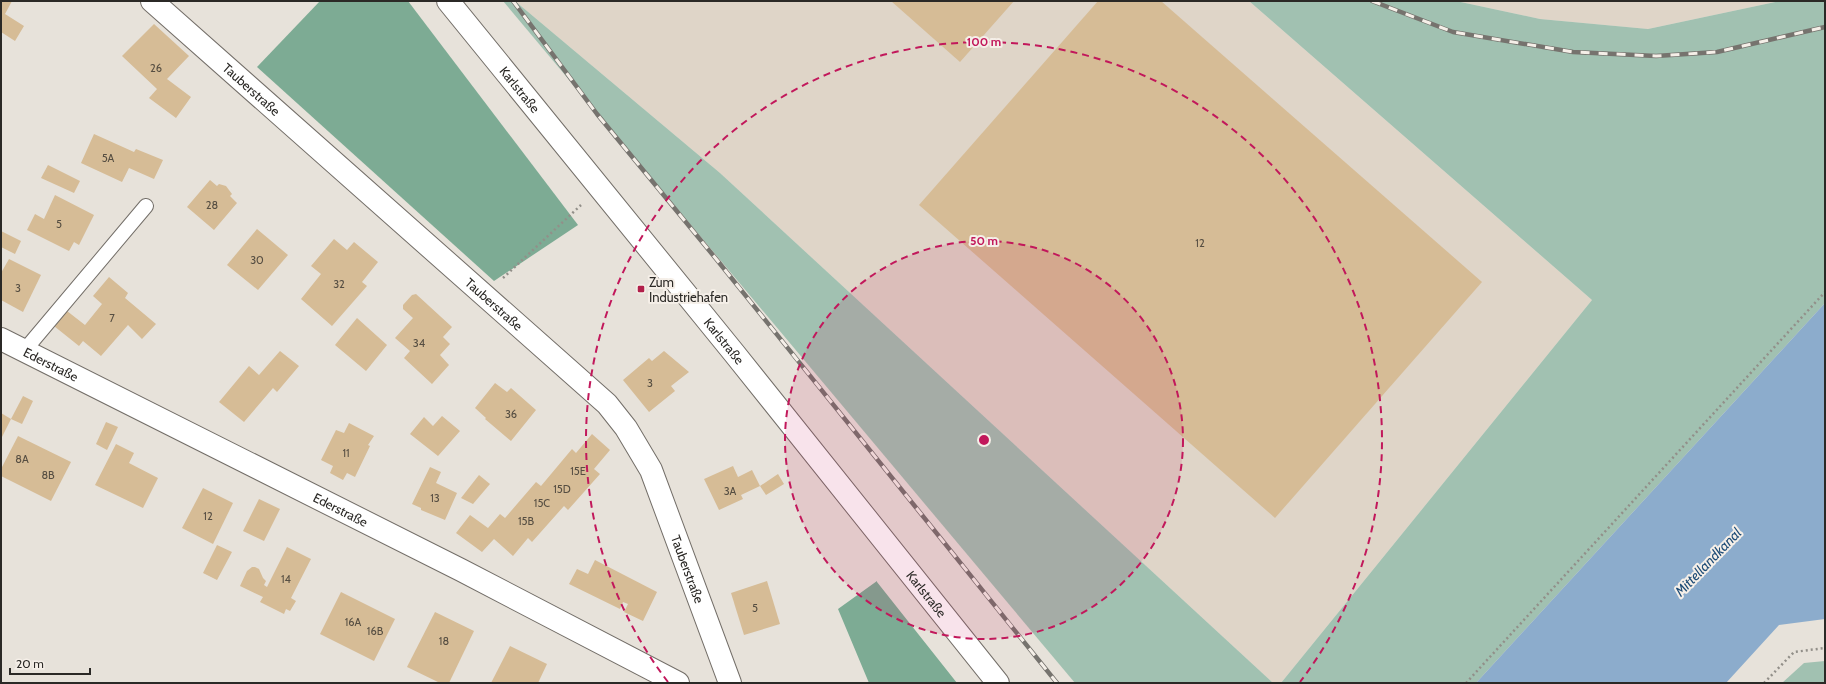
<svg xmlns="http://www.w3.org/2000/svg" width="1826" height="684" viewBox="0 0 1826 684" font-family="Cabin,sans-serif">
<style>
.built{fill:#dfd5c8}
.green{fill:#a1c1b1}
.forest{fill:#7dab94}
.water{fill:#8caccc}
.building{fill:#d6bc96}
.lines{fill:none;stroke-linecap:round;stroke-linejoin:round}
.lane-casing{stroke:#736e68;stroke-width:16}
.street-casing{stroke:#736e68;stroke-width:24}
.secondary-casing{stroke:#736e68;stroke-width:24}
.path{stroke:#928f89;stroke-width:2.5;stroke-dasharray:2 3;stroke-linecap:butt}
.lane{stroke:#fff;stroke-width:14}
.street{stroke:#fff;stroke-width:22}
.secondary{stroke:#fff;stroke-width:22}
.rail-casing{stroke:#76736e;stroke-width:4.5}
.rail{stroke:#f5efe8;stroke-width:3;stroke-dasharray:9;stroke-linecap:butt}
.ring{fill:none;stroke:#c2185b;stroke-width:2;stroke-dasharray:7 5}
.poi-dot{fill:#b11f4a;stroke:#f5efe8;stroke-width:1.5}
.labels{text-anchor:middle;stroke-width:4;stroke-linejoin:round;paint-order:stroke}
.number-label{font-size:11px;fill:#564e42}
.street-label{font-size:13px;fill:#2b2926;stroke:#f5efe8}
.poi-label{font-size:13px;fill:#2b2926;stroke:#f5efe8;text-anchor:start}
.water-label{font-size:14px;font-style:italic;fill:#1c4b76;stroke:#f5efe8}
.centre{fill:#c2185b;stroke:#f5efe8;stroke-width:2}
.ring-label{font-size:12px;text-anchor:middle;font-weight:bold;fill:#c2185b;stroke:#f5efe8;stroke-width:4;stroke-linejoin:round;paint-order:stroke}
</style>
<rect width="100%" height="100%" fill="#e7e2da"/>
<!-- built -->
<g class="built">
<path d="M515,1h734l343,299 -311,383h-8l-553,-510z"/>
<path d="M1456,1h324l-132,28 -108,-10z"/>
</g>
<!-- green -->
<g class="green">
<path d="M503,1h12l205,172 553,510h-198z"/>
<path d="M1249,1h207l84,18 108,10 132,-28h45v302l-349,380h-195l311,-383z"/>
<path d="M1825,661v22h-43l22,-20z"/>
</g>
<!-- forest -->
<g class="forest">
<path d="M320,1h88l170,224 -84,56 -237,-214z"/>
<path d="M877,581v1l80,101h-88l-31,-74z"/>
</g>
<!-- water -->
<path class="water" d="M1825,303v316l-46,6 -53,58h-250z"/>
<!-- building -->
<g class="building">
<path d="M1,1h11l-7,13 19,12 -9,15 -14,-9z"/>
<path d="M891,1h123l-54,61z"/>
<path d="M1098,1h63l321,281 -207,236 -356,-313z"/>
<path d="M154,24l35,32 -22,23 24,18 -15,21 -27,-20 8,-9 -35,-33z"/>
<path d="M94,134l40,18 2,-3 27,11 -9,19 -25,-11 -7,14 -41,-19z"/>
<path d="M48,165l32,16 -6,12 -33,-15z"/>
<path d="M210,180l7,6 2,-2 7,2 6,8 -2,2 7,7 -23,27 -27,-23z"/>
<path d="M55,195l39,20 -15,30 -5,-3 -5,9 -42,-21 8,-16 9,5z"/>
<path d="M257,229l31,26 -30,35 -31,-25z"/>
<path d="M1,231l20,10 -6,13 -14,-7z"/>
<path d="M334,239l13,11 7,-8 24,20 -16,20 5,4 -35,40 -31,-27 20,-25 -10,-8z"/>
<path d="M9,259l32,16 -18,37 -22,-12v-27z"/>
<path d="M109,277l19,16 -3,5 31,26 -14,15 -14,-14 -27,31 -18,-15 -4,5 -25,-20 13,-15 18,14 17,-21 -9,-8z"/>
<path d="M416,294l36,33 -9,10 7,7 -10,11 9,10 -17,19 -28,-26 6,-7 -15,-13 18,-20 -10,-9v-4l9,-10z"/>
<path d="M357,318l30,27 -21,26 -31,-26z"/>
<path d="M280,351l19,15 -22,26 -4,-4 -29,34 -25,-20 30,-36 10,9z"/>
<path d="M664,351l25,21 -18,14 4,5 -26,21 -26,-32 26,-22 3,3z"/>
<path d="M495,383l12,9 4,-4 25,22 -25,31 -26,-22 1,-1 -11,-10z"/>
<path d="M23,396l10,5 -11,23 -11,-5z"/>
<path d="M1,413l10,6 -10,20z"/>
<path d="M442,416l18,15 -22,25 -28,-22 14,-17 9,9z"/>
<path d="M106,422l12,5 -11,23 -11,-6z"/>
<path d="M349,423l25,13 -6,9 2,1 -15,31 -8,-4 -4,7 -13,-7 3,-7 -12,-6 15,-30 8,3z"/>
<path d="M592,434l18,16 -16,19 6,5 -32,36 -4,-4 -32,36 -4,-4 -15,18 -19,-17 -12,13 -26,-19 14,-18 18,13 12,-14 5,4 31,-36 5,4 31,-37 4,4z"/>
<path d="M18,436l53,26 -20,39 -50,-25v-7z"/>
<path d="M116,444l18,9 -5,10 29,15 -15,30 -48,-23z"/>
<path d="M733,466l5,11 14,-7 8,16 -19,9 2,4 -24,11 -15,-31z"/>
<path d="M430,467l11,5 -5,11 21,10 -12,27 -24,-10v-2l-9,-4z"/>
<path d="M778,474l6,10 -18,11 -6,-9z"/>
<path d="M479,475l11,9 -17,20 -12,-6z"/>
<path d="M203,488l30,15 -20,41 -31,-16z"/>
<path d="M259,499l21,10 -16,32 -21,-10z"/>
<path d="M217,545l15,7 -15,28 -14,-7z"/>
<path d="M287,547l24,12 -20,39 5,3 -6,10 -4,-2 -2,5 -24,-12 3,-5 -23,-11 7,-15 5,-4h3l4,2 4,9 3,3 -2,4 3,2z"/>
<path d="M595,560l62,32 -14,29 -19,-9 4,-8 -5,-2 -3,7 -51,-25 8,-15 11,5z"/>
<path d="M767,581l13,43 -36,11 -13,-42z"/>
<path d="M341,592l54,27 -21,42 -54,-27z"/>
<path d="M435,612l39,19 -25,52h-9l-33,-16z"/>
<path d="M510,646l37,18 -9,19h-47z"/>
</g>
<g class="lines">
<!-- lane casing -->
<g class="lane-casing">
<path id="lane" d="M24,351l122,-145"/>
</g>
<!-- street casing -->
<g class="street-casing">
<g id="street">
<path id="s1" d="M152,1l455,403 19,24 25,42 79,213"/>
<path id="s2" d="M1,339l460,231 217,113"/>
</g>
</g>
<!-- secondary casing -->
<g class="secondary-casing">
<g id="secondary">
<path id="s3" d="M448,1l286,352 264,330"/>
</g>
</g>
<!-- path -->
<g class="path">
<path d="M503,278l78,-73"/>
<path d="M1466,683l359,-391"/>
<path d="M1764,683l30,-31 31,-4"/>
</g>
<!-- lane -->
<use href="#lane" class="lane"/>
<!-- street -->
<use href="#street" class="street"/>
<!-- secondary -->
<use href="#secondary" class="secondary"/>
<!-- rail casing -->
<g class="rail-casing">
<g id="rail">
<path d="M513,1l84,113 120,146 340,423"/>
<path d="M1372,1l81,31 120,20 83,4 61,-4 108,-25"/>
</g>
</g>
<!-- rail -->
<use href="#rail" class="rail"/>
</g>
<!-- distance rings -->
<circle cx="984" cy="440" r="199" fill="#c2185b" fill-opacity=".12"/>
<g class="ring">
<circle cx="984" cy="440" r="199"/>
<path d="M668 682A398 398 0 1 1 1300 682"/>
</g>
<!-- markers -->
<rect class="poi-dot" x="637" y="285" width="8" height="8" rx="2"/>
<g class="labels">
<!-- number labels -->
<g class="number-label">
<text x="156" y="72">26</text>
<text x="108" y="162">5A</text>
<text x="212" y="209">28</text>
<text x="59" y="228">5</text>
<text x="1200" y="247">12</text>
<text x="257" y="264">30</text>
<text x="339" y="288">32</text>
<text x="18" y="292">3</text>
<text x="112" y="322">7</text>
<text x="419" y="347">34</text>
<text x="650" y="387">3</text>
<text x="511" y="418">36</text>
<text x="346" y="457">11</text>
<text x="22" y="463">8A</text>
<text x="578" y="475">15E</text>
<text x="48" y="479">8B</text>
<text x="562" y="493">15D</text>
<text x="730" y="495">3A</text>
<text x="435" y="502">13</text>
<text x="542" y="507">15C</text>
<text x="208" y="520">12</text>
<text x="526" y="525">15B</text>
<text x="286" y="583">14</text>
<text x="755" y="612">5</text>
<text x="353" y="626">16A</text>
<text x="375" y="635">16B</text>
<text x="444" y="645">18</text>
</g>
<!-- street labels -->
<g class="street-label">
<text dy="5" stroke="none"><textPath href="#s1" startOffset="133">Tauberstraße</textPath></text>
<text dy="5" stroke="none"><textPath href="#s3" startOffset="114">Karlstraße</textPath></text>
<text dy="5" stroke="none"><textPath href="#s1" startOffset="457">Tauberstraße</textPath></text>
<text dy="5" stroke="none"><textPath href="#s3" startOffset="438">Karlstraße</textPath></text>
<text dy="5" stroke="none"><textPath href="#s2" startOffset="56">Ederstraße</textPath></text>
<text dy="5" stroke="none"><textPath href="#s2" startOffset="380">Ederstraße</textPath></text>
<text dy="5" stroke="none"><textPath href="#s1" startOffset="793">Tauberstraße</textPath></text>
<text dy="5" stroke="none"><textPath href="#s3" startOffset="762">Karlstraße</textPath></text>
</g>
<!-- poi labels -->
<g class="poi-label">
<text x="649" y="287">Zum<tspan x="649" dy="15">Industriehafen</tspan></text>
</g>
<!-- water labels -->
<g class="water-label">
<text transform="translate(1708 562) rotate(-46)" y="5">Mittellandkanal</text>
</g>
</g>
<circle cx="984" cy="440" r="6" class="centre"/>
<g class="ring-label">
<text x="984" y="46">100 m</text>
<text x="984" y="245">50 m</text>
</g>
<!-- border -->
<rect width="1826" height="684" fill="none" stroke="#2b2926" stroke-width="4"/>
<!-- scale -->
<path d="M10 668v6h80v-6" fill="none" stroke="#2b2926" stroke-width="2"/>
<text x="16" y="668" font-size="12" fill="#2b2926" stroke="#f5efe8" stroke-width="3" paint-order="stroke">20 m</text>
</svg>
